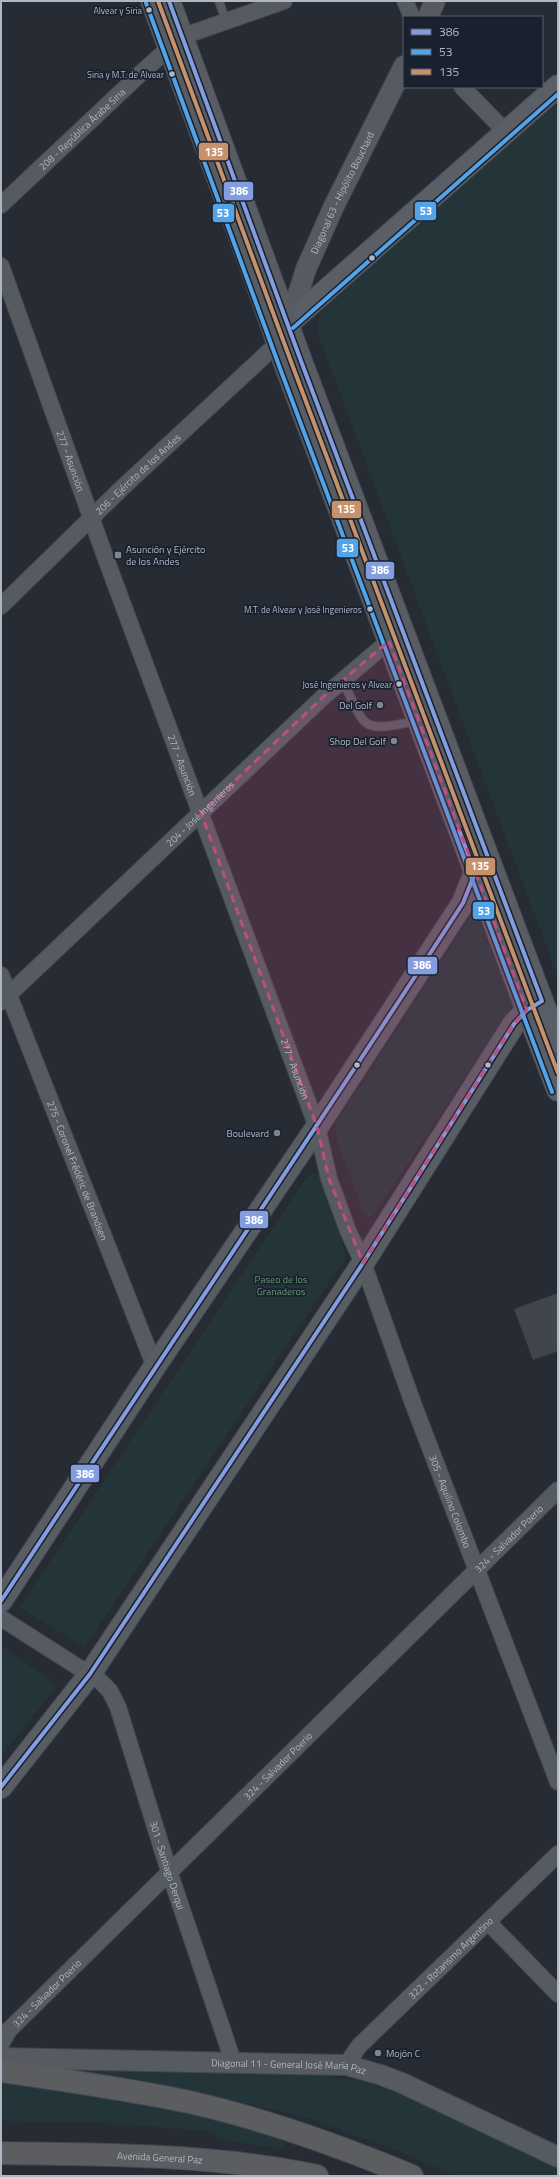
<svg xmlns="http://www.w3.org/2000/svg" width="559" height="2177" viewBox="0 0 559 2177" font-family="'Titillium Web',sans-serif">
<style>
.green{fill:#243539}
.building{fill:#41454c}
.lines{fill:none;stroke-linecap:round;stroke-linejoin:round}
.service-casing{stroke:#43464c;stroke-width:10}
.minor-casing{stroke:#43464c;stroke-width:18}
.tertiary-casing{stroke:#43464c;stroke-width:22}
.secondary-casing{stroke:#43464c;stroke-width:24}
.primary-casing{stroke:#444850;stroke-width:24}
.motorway-casing{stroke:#43474f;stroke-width:24}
.service{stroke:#565a61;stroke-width:8}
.minor{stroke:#565a61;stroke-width:16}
.tertiary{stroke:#565a61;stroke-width:20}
.secondary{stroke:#5a5e66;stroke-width:22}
.primary{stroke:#585c63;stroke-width:22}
.motorway{stroke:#5b5d61;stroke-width:22}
.bus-1-casing{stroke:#1a212e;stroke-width:7}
.bus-2-casing{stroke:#1a212e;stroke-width:7}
.bus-3-casing{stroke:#1a212e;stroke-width:7}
.bus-1{stroke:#849dde;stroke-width:4}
.bus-2{stroke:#53a3e8;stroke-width:4}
.bus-3{stroke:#c7916a;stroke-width:4}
.marked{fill:#bb4f80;fill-opacity:0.2;stroke:#bb4f80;stroke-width:3;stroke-dasharray:8 5;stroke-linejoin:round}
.bus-dot{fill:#afb6c5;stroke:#1a212e;stroke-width:1.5}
.poi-dot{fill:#7f8592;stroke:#1a212e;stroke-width:1.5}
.labels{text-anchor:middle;stroke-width:3.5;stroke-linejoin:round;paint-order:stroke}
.bus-label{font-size:9px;fill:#afb6c5;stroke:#1a212e;text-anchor:end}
.street-label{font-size:10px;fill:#afb6c5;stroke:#1a212e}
.poi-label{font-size:10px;fill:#afb6c5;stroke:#1a212e;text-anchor:end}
.park-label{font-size:10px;fill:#669674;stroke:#1a212e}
.line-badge{stroke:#1a212e;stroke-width:1.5}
.badge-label{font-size:11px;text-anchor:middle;font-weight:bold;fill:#fff}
</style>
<rect width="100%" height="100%" fill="#272b33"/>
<!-- green -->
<g class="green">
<path d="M558,100v877l-240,-643 2,-22 189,-171z"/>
<path d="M475,909l38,97 -140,210 -5,1 -5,-4 -27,-77 -1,-12z"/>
<path d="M309,1174h12l25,83 -262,391 -64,-41z"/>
<path d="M1,1645l56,41 -56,71z"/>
<path d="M48,2068l257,5 55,8 77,26 121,56v13h-101l-58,-25 -95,-34 -99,-23z"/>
<path d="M1,2080l169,26 70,20 42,14 3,5 -4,4 -64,-10v-7l-110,-9 -106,-2z"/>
</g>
<!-- building -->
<path class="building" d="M558,1293v58l-25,9 -19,-51z"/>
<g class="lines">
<!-- service casing -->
<g class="service-casing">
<g id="service">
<path d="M219,1l7,20"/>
<path d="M342,680c26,51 17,52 75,41"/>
</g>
</g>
<!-- minor casing -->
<g class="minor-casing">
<g id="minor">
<path d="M405,1l7,16"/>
<path d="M462,87l43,44"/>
<path id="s1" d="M1,205l138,-130 42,-38 103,-36"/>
<path id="s2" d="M1,266l105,293 211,568 12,52 19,52 15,32 51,143 144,376"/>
<path id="s3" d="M1,606l122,-119 154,-143"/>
<path id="s4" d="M1,975l154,392"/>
<path id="s5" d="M1,1002l322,-305 66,-56 10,-3"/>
<path id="s6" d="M1,1618l99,63 10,10 8,16 51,164 65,193"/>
<path d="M488,1922l70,72"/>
<path id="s7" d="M1,2044l8,-14 549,-540"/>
<path id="s8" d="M346,2065l13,-19 199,-192"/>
</g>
</g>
<!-- tertiary casing -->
<g class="tertiary-casing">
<g id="tertiary">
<path d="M428,17l7,-16"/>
<path id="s9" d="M289,323l17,-54 28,-63 70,-140"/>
<path id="s10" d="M1,2058l345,7 35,10 21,8 156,74"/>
</g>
</g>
<!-- secondary casing -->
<g class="secondary-casing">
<g id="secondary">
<path d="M279,340l10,-17 269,-237"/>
<path d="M542,1001l16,41"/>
<path d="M527,1010l31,80"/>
</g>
</g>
<!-- primary casing -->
<g class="primary-casing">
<g id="primary">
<path d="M152,1l101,271 34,97 240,641"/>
<path d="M1,1601l156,-238 160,-236 146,-224 12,-30"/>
<path d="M1,1787l89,-113 273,-411 151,-239 13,-14 15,-9 -241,-640 -132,-360"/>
</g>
</g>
<!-- motorway casing -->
<g class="motorway-casing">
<g id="motorway">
<path d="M1,2071c63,9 126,18 188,31 76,17 151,44 223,74"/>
<path id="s11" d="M1,2153c105,2 213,1 316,23"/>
</g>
</g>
<!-- service -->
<use href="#service" class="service"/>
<!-- minor -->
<use href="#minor" class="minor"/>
<!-- tertiary -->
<use href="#tertiary" class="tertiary"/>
<!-- secondary -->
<use href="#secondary" class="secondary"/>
<!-- primary -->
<use href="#primary" class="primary"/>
<!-- motorway -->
<use href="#motorway" class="motorway"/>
<!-- bus-1 casing -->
<g class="bus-1-casing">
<g id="bus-1">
<path d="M1,1601c153,-233 310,-464 462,-698l12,-30 -16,-43"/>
<path d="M1,1787l89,-113 273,-411 151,-239 13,-14 15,-9 -241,-640 -132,-360"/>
</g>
</g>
<!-- bus-2 casing -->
<g class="bus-2-casing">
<g id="bus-2">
<path d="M146,3l135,368 271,721"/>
<path d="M293,328l265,-234"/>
</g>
</g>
<!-- bus-3 casing -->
<g class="bus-3-casing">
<path id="bus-3" d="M158,1l135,366 265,706"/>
</g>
<!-- bus-1 -->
<use href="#bus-1" class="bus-1"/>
<!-- bus-2 -->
<use href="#bus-2" class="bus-2"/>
<!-- bus-3 -->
<use href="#bus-3" class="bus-3"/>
</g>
<!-- marked area -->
<path class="marked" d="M389,641l138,369 -13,14 -151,239 -34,-84 -12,-52 -116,-314 122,-116z"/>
<!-- markers -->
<g class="bus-dot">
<circle cx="149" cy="10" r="3.5"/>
<circle cx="172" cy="74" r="3.5"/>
<circle cx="372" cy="258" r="3.5"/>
<circle cx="370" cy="609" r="3.5"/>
<circle cx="399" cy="684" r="3.5"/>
<circle cx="357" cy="1065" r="3.5"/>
<circle cx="488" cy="1065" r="3.5"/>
</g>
<g class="poi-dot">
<rect x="114" y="551" width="8" height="8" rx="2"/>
<circle cx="380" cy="705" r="4"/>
<circle cx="394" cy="741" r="4"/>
<circle cx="277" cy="1133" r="4"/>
<circle cx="378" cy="2053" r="4"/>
</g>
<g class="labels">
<!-- bus labels -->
<g class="bus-label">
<text x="142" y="14">Alvear y Siria</text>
<text x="164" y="78">Siria y M.T. de Alvear</text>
<text x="362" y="613">M.T. de Alvear y José Ingenieros</text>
<text x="392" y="688">José Ingenieros y Alvear</text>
</g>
<!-- street labels -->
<g class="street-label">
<text dy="4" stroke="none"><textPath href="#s1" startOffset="111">208 - República Árabe Siria</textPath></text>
<text dy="4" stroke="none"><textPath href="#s9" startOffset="141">Diagonal 63 - Hipólito Bouchard</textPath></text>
<text dy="4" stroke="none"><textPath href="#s2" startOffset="207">277 - Asunción</textPath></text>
<text dy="4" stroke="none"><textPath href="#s3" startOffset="190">206 - Ejército de los Andes</textPath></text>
<text dy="4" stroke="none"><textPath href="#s2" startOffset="531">277 - Asunción</textPath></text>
<text dy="4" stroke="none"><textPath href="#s5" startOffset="274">204 - José Ingenieros</textPath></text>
<text dy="4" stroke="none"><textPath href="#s2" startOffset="855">277 - Asunción</textPath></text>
<text dy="4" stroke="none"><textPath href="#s4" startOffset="210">275 - Coronel Frédéric de Brandsen</textPath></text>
<text dy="4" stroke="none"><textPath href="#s2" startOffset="1315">305 - Aquilino Colombo</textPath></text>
<text dy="4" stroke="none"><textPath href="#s7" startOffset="717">324 - Salvador Poerio</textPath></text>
<text dy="4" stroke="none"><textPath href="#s7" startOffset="393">324 - Salvador Poerio</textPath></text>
<text dy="4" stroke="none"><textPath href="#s6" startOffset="315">301 - Santiago Derqui</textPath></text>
<text dy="4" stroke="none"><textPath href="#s8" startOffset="150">322 - Rotarismo Argentino</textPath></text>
<text dy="4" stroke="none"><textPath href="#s7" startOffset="69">324 - Salvador Poerio</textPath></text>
<text dy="4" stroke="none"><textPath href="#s10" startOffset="288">Diagonal 11 - General José María Paz</textPath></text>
<text dy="4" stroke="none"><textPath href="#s11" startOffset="159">Avenida General Paz</textPath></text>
</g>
<!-- poi labels -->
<g class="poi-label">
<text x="126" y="553" text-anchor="start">Asunción y Ejército<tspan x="126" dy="12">de los Andes</tspan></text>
<text x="372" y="709">Del Golf</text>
<text x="386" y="745">Shop Del Golf</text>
<text x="269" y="1137">Boulevard</text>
<text x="386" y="2057" text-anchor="start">Mojón C</text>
</g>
<!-- park labels -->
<g class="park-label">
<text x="281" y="1283">Paseo de los<tspan x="281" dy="12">Granaderos</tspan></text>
</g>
</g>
<g class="line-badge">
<rect x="198" y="142" width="31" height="19" rx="4" fill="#c7916a"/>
<rect x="223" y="181" width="31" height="20" rx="4" fill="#849dde"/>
<rect x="414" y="201" width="23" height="20" rx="4" fill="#53a3e8"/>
<rect x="212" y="203" width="23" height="20" rx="4" fill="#53a3e8"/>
<rect x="331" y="500" width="31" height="19" rx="4" fill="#c7916a"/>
<rect x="336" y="538" width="23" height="20" rx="4" fill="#53a3e8"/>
<rect x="365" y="561" width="30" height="19" rx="4" fill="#849dde"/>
<rect x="465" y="857" width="31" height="19" rx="4" fill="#c7916a"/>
<rect x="472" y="901" width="23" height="19" rx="4" fill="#53a3e8"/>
<rect x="407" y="956" width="31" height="19" rx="4" fill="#849dde"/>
<rect x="239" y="1210" width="30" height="19" rx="4" fill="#849dde"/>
<rect x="70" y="1464" width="30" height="19" rx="4" fill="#849dde"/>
</g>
<g class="badge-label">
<text x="214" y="156">135</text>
<text x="239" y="195">386</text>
<text x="426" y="215">53</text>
<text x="223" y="217">53</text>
<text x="346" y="513">135</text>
<text x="348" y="552">53</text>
<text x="380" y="574">386</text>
<text x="480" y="870">135</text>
<text x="484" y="915">53</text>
<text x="422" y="969">386</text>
<text x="254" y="1224">386</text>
<text x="85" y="1478">386</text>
</g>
<!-- border -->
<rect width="559" height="2177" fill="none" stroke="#afb6c5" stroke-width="4"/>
<!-- legend -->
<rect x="403" y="16" width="140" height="72" fill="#1a212e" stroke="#565d6a"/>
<rect x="411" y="29" width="20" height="6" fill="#849dde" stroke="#565d6a"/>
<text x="439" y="36" font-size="12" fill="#afb6c5">386</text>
<rect x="411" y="49" width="20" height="6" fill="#53a3e8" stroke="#565d6a"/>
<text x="439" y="56" font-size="12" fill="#afb6c5">53</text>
<rect x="411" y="69" width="20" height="6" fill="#c7916a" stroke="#565d6a"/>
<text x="439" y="76" font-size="12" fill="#afb6c5">135</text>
</svg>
